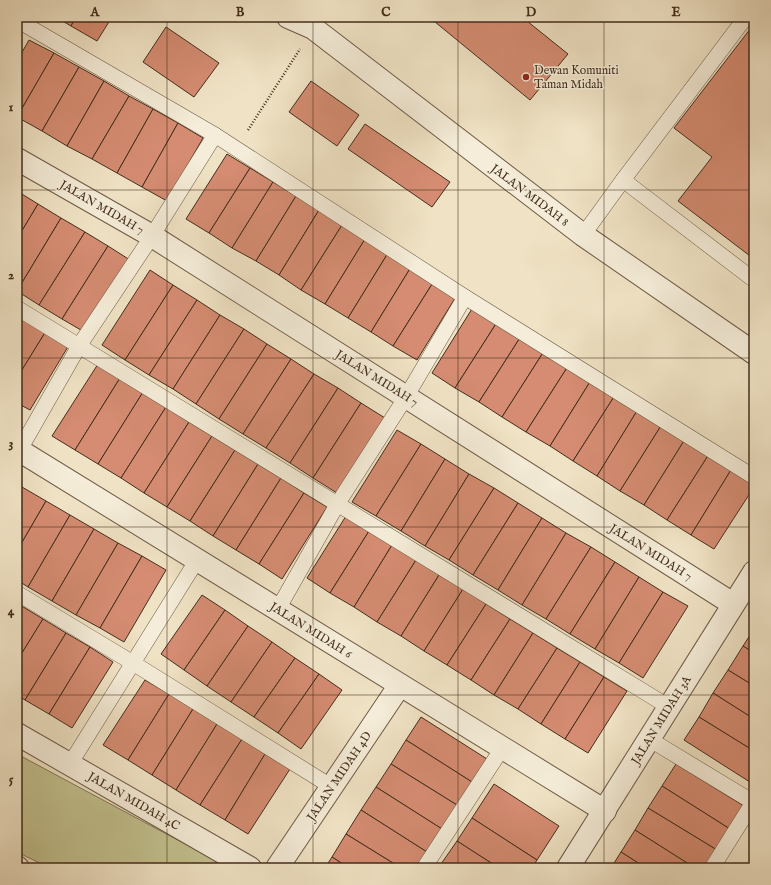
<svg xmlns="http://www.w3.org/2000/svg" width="771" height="885" viewBox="0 0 771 885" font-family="'IM FELL English',serif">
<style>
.green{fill:#c2c18f;stroke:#827756}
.building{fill:#d58c72;stroke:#432d1c}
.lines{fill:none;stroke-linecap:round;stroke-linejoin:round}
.service-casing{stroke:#6e5a46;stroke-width:16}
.minor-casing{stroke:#6e5a46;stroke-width:24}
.path{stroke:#432d1c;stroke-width:2.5;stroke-dasharray:1 2;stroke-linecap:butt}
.service{stroke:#f5edd9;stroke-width:15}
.minor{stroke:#f5edd9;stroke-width:22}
.grid{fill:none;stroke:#432d1c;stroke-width:1;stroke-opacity:0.55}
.poi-dot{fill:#8f2418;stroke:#f5edd9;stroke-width:1.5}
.labels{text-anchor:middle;stroke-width:3;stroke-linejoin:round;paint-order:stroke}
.poi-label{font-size:12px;fill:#432d1c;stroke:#f5edd9;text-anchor:start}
.street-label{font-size:12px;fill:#432d1c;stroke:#f5edd9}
.neatline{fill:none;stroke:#432d1c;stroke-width:1.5}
.grid-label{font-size:13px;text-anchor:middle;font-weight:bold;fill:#432d1c}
</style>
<rect width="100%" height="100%" fill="#f0e3c5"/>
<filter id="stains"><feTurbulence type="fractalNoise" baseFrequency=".005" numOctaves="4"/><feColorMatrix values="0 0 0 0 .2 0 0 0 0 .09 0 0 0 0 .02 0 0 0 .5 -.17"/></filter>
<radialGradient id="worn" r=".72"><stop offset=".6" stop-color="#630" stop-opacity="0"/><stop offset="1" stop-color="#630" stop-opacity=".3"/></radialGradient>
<!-- green -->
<path class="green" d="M17,754l213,114h-180l-33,-16z"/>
<!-- building -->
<g class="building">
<path d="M56,17h20l-5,9z"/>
<path d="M76,17h36l-15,24 -26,-15z"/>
<path d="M429,17h93l46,37 -38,46z"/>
<path d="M754,24v235l-76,-58 34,-44 -38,-29z"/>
<path d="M166,27l53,36 -25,34 -51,-35z"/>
<path d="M29,40l25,13 -37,64v-56z"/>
<path d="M54,53l25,14 -37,64 -25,-14z"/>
<path d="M79,67l25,14 -37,65 -25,-15z"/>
<path d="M104,81l25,15 -37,63 -25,-13z"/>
<path d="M311,81l48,34 -22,31 -48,-34z"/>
<path d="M129,96l24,13 -36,64 -25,-14z"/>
<path d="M153,109l25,14 -36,64 -25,-14z"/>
<path d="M178,123l25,15 -36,63 -25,-14z"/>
<path d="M365,124l85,58 -18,25 -84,-58z"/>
<path d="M227,154l23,14 -41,65 -23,-14z"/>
<path d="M250,168l23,14 -41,66 -23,-15z"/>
<path d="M273,182l23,14 -40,65 -24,-13z"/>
<path d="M17,191l21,13 -21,35z"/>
<path d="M296,196l23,14 -40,65 -23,-14z"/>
<path d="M38,204l23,14 -44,73v-52z"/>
<path d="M319,210l23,15 -41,65 -22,-15z"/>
<path d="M61,218l24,14 -46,73 -22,-14z"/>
<path d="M342,225l23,14 -40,65 -24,-14z"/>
<path d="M85,232l23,14 -46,73 -23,-14z"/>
<path d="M365,239l23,14 -40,65 -23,-14z"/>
<path d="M108,246l22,14 -44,73 -24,-14z"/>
<path d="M388,253l23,14 -40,65 -23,-14z"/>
<path d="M411,267l23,14 -41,65 -22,-14z"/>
<path d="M150,270l23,15 -48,75 -23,-15z"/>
<path d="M434,281l23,14 -40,65 -24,-14z"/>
<path d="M173,285l24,15 -48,75 -24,-15z"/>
<path d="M197,300l23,15 -47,74 -24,-14z"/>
<path d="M475,304l24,15 -44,69 -23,-15z"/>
<path d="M220,315l24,14 -48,75 -23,-15z"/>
<path d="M22,317l24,14 -29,47v-52z"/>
<path d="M499,319l24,14 -44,69 -24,-14z"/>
<path d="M244,329l23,15 -48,75 -23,-15z"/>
<path d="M46,331l23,14 -39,65 -13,-7v-25z"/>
<path d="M523,333l23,15 -44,69 -23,-15z"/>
<path d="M267,344l24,15 -48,75 -24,-15z"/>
<path d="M546,348l24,15 -44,69 -24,-15z"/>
<path d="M291,359l23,15 -48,74 -23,-14z"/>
<path d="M570,363l23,14 -43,69 -24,-14z"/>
<path d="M98,364l22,14 -45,72 -23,-14z"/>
<path d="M314,374l24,14 -48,75 -24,-15z"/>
<path d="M593,377l24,15 -44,69 -23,-15z"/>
<path d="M120,378l23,14 -45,72 -23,-14z"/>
<path d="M338,388l23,15 -48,75 -23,-15z"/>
<path d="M143,392l23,15 -45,71 -23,-14z"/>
<path d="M617,392l23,14 -43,70 -24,-15z"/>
<path d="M361,403l24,15 -48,75 -24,-15z"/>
<path d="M640,406l24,15 -44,70 -23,-15z"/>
<path d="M166,407l23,15 -45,71 -23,-15z"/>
<path d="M664,421l23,15 -43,69 -24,-14z"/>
<path d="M189,422l23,14 -45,71 -23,-14z"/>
<path d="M397,430l24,14 -45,72 -24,-14z"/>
<path d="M212,436l23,14 -45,71 -23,-14z"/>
<path d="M687,436l24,15 -44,69 -23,-15z"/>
<path d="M421,444l24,15 -44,72 -25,-15z"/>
<path d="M235,450l23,14 -45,72 -23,-15z"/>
<path d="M711,451l23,14 -43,70 -24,-15z"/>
<path d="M445,459l24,15 -44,72 -24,-15z"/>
<path d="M258,464l23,14 -45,72 -23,-14z"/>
<path d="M734,465l20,12v10l-40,62 -23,-14z"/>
<path d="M469,474l25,14 -45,72 -24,-14z"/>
<path d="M281,478l23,15 -45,71 -23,-14z"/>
<path d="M17,484l5,3 -5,10z"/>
<path d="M22,487l24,14 -29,50v-54z"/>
<path d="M494,488l24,15 -45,72 -24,-15z"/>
<path d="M304,493l23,14 -45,72 -23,-15z"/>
<path d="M46,501l24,14 -42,72 -11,-7v-29z"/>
<path d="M518,503l24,15 -44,72 -25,-15z"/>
<path d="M70,515l24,14 -42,72 -24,-14z"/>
<path d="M346,516l23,15 -39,62 -23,-15z"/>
<path d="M542,518l24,15 -44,72 -24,-15z"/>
<path d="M94,529l24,14 -42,72 -24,-14z"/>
<path d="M369,531l23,14 -38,62 -24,-14z"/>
<path d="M566,533l25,14 -45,72 -24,-14z"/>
<path d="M118,543l24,13 -42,72 -24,-13z"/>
<path d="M392,545l24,15 -39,62 -23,-15z"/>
<path d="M591,547l24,15 -45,72 -24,-15z"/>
<path d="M142,556l24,14 -42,72 -24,-14z"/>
<path d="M416,560l23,15 -38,61 -24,-14z"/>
<path d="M615,562l24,15 -44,72 -25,-15z"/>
<path d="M439,575l24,14 -39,62 -23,-15z"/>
<path d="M639,577l24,15 -44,71 -24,-14z"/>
<path d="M463,589l23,15 -39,61 -23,-14z"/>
<path d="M663,592l25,14 -45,72 -24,-15z"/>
<path d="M202,595l23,15 -41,60 -23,-16z"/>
<path d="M486,604l24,15 -39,61 -24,-15z"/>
<path d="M20,605l23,14 -26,42v-52z"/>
<path d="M225,610l23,16 -41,60 -23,-16z"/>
<path d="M43,619l23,14 -41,67 -8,-5v-34z"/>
<path d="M510,619l23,14 -39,62 -23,-15z"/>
<path d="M248,626l24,16 -41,60 -24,-16z"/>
<path d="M754,629v24l-11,-7z"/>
<path d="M66,633l24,14 -41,67 -24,-14z"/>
<path d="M533,633l24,15 -39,61 -24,-14z"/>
<path d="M272,642l23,16 -41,59 -23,-15z"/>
<path d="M743,646l11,7v33l-26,-16z"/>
<path d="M90,647l23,15 -41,66 -23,-14z"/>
<path d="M557,648l23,14 -39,62 -23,-15z"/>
<path d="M295,658l24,16 -41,59 -24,-16z"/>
<path d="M580,662l24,15 -39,62 -24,-15z"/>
<path d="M728,670l26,16v33l-41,-26z"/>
<path d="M319,674l23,16 -41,59 -23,-16z"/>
<path d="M604,677l23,14 -39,62 -23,-14z"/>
<path d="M145,680l24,14 -41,66 -25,-15z"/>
<path d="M713,693l41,26v32l-55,-34z"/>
<path d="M169,694l24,15 -41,66 -24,-15z"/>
<path d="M193,709l24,15 -41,66 -24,-15z"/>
<path d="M421,717l66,42 -15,23 -66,-42z"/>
<path d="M699,717l55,34 -1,33 -69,-44z"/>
<path d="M217,724l25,15 -42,66 -24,-15z"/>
<path d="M242,739l23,15 -40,66 -25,-15z"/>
<path d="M406,740l66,42 -15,23 -66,-41z"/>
<path d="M265,754l25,15 -42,65 -23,-14z"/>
<path d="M391,764l66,41 -15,24 -66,-42z"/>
<path d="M676,764l68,42 -14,23 -68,-43z"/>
<path d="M494,784l65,42 -22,34 -65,-42z"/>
<path d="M662,786l68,43 -13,21 -69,-42z"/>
<path d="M376,787l66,42 -15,23 -66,-42z"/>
<path d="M648,808l69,42 -11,18h-11l-60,-38z"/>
<path d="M361,810l66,42 -10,16h-16l-55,-34z"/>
<path d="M472,818l65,42 -5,8h-33l-42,-27z"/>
<path d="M635,830l60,38h-49l-25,-16z"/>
<path d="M346,834l55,34h-52l-17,-11z"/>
<path d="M457,841l42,27h-51l-7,-4z"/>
<path d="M621,852l25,16h-35z"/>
<path d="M332,857l17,11h-24z"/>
</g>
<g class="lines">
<!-- service casing -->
<g class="service-casing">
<g id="service">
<path d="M17,20l198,115 250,162 289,180"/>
<path d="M623,180l131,100"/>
<path d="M583,235l40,-55 123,-163"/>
<path d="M17,308l652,399"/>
<path d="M19,451l60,-105 73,-110 63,-101"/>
<path d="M17,593l116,70 199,124"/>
<path d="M278,609l60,-106 68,-106 59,-100"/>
<path d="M649,739l104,63"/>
<path d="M70,764l127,-204"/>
<path d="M424,868l79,-121"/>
<path d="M712,868l42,-67"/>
</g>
</g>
<!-- minor casing -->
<g class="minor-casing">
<g id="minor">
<path d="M288,17l25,11 270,207 171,118"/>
<path d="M17,159l135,77 581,368"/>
<path d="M17,449l588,362"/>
<path d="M17,734l233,134"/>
<path d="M17,867l1,1"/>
<path d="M277,868l123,-183"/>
<path d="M568,868l186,-296"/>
</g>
</g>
<!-- path -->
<path class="path" d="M248,130l52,-81"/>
<!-- service -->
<use href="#service" class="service"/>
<!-- minor -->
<use href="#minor" class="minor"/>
</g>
<!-- grid -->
<path class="grid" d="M167,17v851M313,17v851M458,17v851M604,17v851M17,190h737M17,358h737M17,527h737M17,695h737"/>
<!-- markers -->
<circle class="poi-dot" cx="526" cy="77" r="4"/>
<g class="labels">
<!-- poi labels -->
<g class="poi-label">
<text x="534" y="74">Dewan Komuniti<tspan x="534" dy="14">Taman Midah</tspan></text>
</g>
<!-- street labels -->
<g class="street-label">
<text transform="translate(530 195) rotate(37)" y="4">JALAN MIDAH 8</text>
<text transform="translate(102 207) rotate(30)" y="4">JALAN MIDAH 7</text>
<text transform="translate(377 378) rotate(32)" y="4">JALAN MIDAH 7</text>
<text transform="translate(651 552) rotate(32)" y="4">JALAN MIDAH 7</text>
<text transform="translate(311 630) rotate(32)" y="4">JALAN MIDAH 6</text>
<text transform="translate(661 720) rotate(-58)" y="4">JALAN MIDAH 3A</text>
<text transform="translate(339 776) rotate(-56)" y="4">JALAN MIDAH 4D</text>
<text transform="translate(134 801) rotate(30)" y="4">JALAN MIDAH 4C</text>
</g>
</g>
<!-- margin -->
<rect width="771" height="885" fill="none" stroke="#f0e3c5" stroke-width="44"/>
<rect x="22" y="22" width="727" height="841" class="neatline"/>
<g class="grid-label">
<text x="95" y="16">A</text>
<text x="240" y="16">B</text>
<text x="386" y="16">C</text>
<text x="531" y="16">D</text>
<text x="676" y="16">E</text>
<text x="11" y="111">1</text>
<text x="11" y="279">2</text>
<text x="11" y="447">3</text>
<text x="11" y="615">4</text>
<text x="11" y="783">5</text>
</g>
<rect width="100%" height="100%" filter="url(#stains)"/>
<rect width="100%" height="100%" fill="url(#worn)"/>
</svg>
